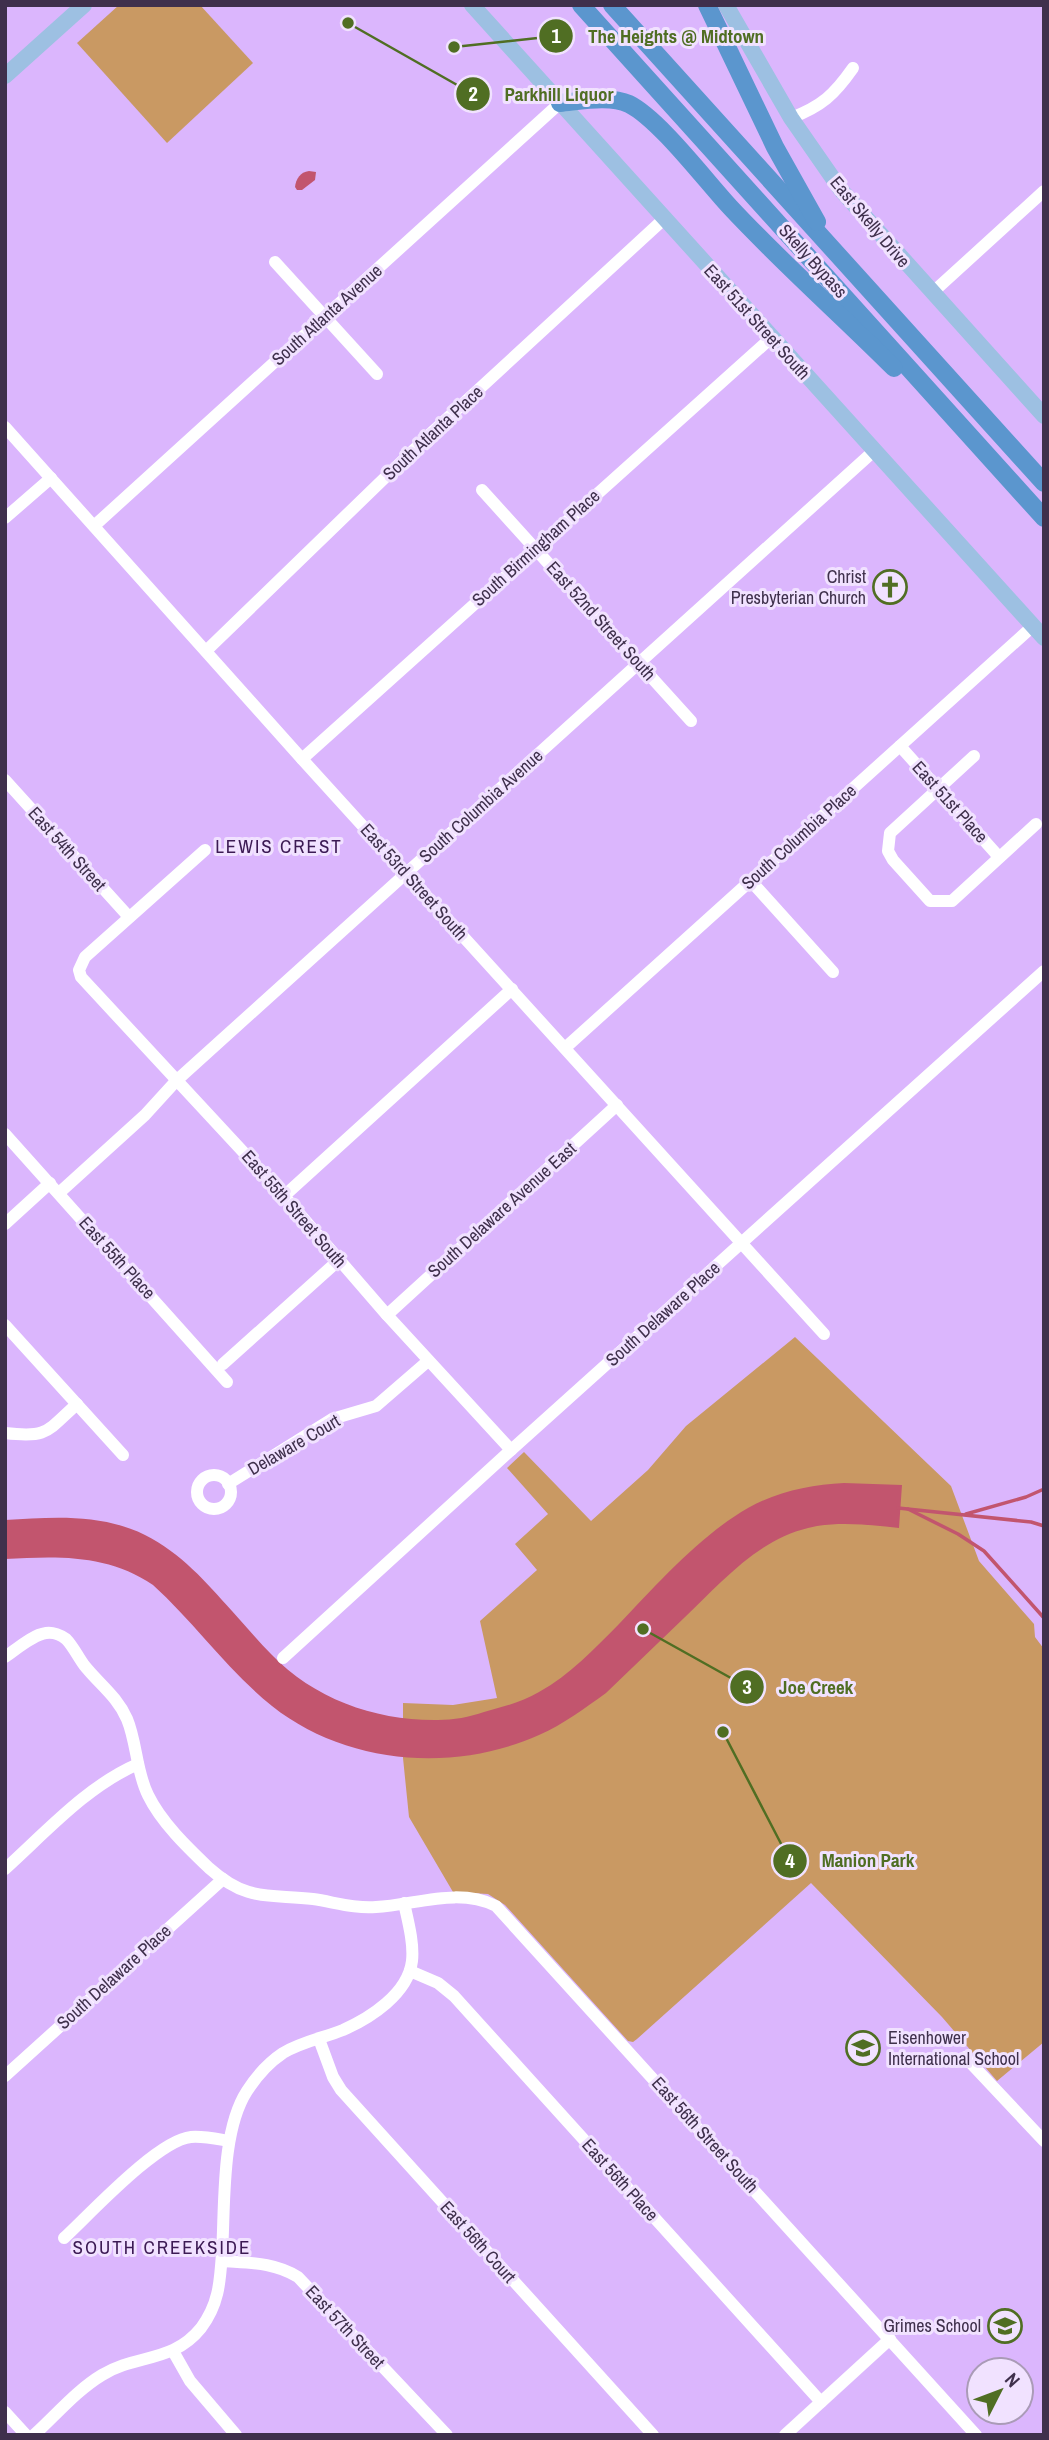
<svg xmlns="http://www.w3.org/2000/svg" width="1049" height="2440" viewBox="0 0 1049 2440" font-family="'Archivo Narrow',sans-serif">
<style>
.green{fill:#c99963}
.water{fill:#c2556e}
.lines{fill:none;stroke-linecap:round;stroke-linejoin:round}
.stream{stroke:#c2556e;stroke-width:3.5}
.minor{stroke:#fff;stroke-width:12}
.major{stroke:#9dc0e2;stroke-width:16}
.highway{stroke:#5b96ce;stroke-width:18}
.labels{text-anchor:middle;stroke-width:6;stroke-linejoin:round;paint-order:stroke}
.street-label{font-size:18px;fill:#3f304c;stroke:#f1e2ff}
.poi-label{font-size:18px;fill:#3f304c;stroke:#f1e2ff;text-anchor:end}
.neighbourhood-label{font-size:19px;letter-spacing:2px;fill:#3c1a54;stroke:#f1e2ff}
.leader{fill:none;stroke:#506e23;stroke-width:2.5}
.callout-dot{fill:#506e23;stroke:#f1e2ff;stroke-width:2.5}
.mark-label{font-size:21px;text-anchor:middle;font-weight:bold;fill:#fff}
.callout-label{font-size:19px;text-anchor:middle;font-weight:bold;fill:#506e23;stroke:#f1e2ff;stroke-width:6;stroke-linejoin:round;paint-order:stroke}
</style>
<rect width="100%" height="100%" fill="#dbb6fd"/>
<!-- green -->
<g class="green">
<path d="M119,5h81l53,58 -86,80 -90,-100z"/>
<path d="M795,1337l156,149 28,75 55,63 1,13 9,12v393l-47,39 -55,-64 -131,-134 -174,156 -4,3 -5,-1 -123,-136 -17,-11 -35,-2 -44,-75 -6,-59v-55l50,2 44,-7 -17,-77 57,-51 -22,-26 33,-30 -41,-46 17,-16 67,69 57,-51 38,-44z"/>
</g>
<!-- water -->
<g class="water">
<path d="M309,171l7,1 -1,8 -13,10h-5l-2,-3c1,-8 5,-15 14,-16z"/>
<path d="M844,1483l58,2 -3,43c-30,-3 -62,-7 -91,0 -51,12 -88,56 -124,90 -26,25 -52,50 -78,75 -21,15 -42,31 -67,42 -84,38 -193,30 -267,-29 -44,-35 -77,-83 -119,-121 -45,-31 -95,-29 -148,-26v-39c48,-3 96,-7 140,15 36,18 61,47 87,76 13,14 25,29 39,43 43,45 105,67 167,66 15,0 32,-3 46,-8 19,-5 38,-10 55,-20 31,-17 55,-43 80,-68 37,-39 83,-90 129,-116 30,-17 63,-23 96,-25z"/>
</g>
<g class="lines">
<!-- stream -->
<g class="stream">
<path d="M898,1508l133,14 13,4"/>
<path d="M908,1509l50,25 26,17 60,67"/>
<path d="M966,1514l60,-17 18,-8"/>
</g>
<!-- minor -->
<g class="minor">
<path d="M791,118c31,-12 43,-23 62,-50"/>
<path d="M275,262l102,112"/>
<path d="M932,293l112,-102"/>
<path d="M5,427l297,332 522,575"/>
<path d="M482,490l209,231"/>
<path d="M5,518l46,-40"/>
<path d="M94,526l466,-423"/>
<path d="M206,651l222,-215 237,-218"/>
<path d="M900,746l99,111"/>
<path d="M974,756l-84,77 -2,18 5,9 37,41h22l84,-77"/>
<path d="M302,759l469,-421"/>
<path d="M5,780l124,137"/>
<path d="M205,850l-120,107 -6,13 2,7 203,219 103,119 124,135"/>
<path d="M750,880l83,92"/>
<path d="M565,1048l468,-422"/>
<path d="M5,1134l222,248"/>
<path d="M59,1193l86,-78 31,-34 699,-631"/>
<path d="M284,1196l228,-207"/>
<path d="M5,1224l45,-41"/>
<path d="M387,1315l230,-210"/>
<path d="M5,1325l118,130"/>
<path d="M223,1364l116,-104"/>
<path d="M5,1433c43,5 41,-1 72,-29"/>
<circle cx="214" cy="1492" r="17"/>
<path d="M228,1484l104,-65 44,-13 52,-45"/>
<path d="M5,1657c12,-8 27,-22 41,-24 7,-1 15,2 20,6 7,7 12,18 18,26 15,19 33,31 43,54 10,24 9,52 21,76 13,27 39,52 61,73 38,34 59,26 104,31 21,3 42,10 63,8 39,-2 82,-20 120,-1l480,529"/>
<path d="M283,1658l228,-208 533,-479"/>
<path d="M5,1869c41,-37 82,-83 133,-105"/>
<path d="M410,1971l28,12 16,13 367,406"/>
<path d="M319,2039l14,38 8,13 312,345"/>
<path d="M965,2057l79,84"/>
<path d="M5,2076l218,-197"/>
<path d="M64,2238c26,-24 94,-98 127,-101 13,-1 26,2 38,4"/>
<path d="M222,2261c27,2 52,1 76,16l149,158"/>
<path d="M173,2351l17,30 46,54"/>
<path d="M5,2412l21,23"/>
<path d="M34,2435c22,-20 43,-45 68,-60 34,-21 71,-12 99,-47 18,-24 19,-46 21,-75 3,-47 -1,-122 25,-162 9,-14 21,-28 36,-38 18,-11 40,-15 60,-23 27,-12 65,-36 69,-69 2,-18 -4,-40 -8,-58"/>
<path d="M785,2435l105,-96"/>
</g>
<!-- major -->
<g class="major">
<path d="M472,5l572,633"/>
<path d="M726,5l65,113 50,72 203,226"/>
<path d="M5,76l79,-71"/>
</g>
<!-- highway -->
<g class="highway">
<path d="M581,5l463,513"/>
<path d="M612,5l432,478"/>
<path d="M707,5l68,142 42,75"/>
<path d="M560,103c21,-2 50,-8 69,1 30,15 76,76 101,103 52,56 110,107 164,161"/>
</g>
</g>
<!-- icons -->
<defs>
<g id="church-ring" transform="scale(1.75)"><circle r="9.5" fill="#f1e2ff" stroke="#506e23" stroke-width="1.5"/><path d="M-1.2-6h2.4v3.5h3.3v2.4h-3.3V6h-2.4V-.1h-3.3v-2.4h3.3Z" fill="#506e23"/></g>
<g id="school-ring" transform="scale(1.75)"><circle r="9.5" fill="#f1e2ff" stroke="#506e23" stroke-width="1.5"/><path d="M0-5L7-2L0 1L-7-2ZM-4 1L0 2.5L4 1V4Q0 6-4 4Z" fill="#506e23"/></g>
</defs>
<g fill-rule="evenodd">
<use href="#church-ring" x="890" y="587"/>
<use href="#school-ring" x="863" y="2048"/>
<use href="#school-ring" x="1005" y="2326"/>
</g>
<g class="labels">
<!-- street labels -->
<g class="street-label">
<text transform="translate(870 222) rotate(50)" y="6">East Skelly Drive</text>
<text transform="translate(813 261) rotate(48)" y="6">Skelly Bypass</text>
<text transform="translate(327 315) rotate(-42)" y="6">South Atlanta Avenue</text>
<text transform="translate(757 322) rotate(48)" y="6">East 51st Street South</text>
<text transform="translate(433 433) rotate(-43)" y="6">South Atlanta Place</text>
<text transform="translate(536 548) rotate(-42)" y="6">South Birmingham Place</text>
<text transform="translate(601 621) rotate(48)" y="6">East 52nd Street South</text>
<text transform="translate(950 802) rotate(48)" y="6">East 51st Place</text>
<text transform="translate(481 806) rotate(-42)" y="6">South Columbia Avenue</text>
<text transform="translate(799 837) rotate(-42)" y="6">South Columbia Place</text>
<text transform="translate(67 849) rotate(48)" y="6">East 54th Street</text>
<text transform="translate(414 882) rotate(48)" y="6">East 53rd Street South</text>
<text transform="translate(294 1209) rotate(49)" y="6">East 55th Street South</text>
<text transform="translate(502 1210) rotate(-42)" y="6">South Delaware Avenue East</text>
<text transform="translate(117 1258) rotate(48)" y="6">East 55th Place</text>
<text transform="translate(663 1314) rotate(-42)" y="6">South Delaware Place</text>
<text transform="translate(294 1445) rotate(-30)" y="6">Delaware Court</text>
<text transform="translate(114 1977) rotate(-42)" y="6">South Delaware Place</text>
<text transform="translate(705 2135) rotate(48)" y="6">East 56th Street South</text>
<text transform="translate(620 2180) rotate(48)" y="6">East 56th Place</text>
<text transform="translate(478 2242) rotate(48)" y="6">East 56th Court</text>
<text transform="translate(345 2327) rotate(47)" y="6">East 57th Street</text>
</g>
<!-- poi labels -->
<g class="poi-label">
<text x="866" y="583">Christ<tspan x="866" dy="21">Presbyterian Church</tspan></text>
<text x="888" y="2044" text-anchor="start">Eisenhower<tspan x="888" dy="21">International School</tspan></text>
<text x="981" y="2332">Grimes School</text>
</g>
<!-- neighbourhood labels -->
<g class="neighbourhood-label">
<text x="279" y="853">LEWIS CREST</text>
<text x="162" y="2254">SOUTH CREEKSIDE</text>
</g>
</g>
<!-- callouts -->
<path class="leader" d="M454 47L556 36M348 23L473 94M643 1629L747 1687M723 1732L790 1861"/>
<g class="callout-dot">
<circle cx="454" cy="47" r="7"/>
<circle cx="348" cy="23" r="7"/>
<circle cx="643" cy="1629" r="7"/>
<circle cx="723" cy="1732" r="7"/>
<circle cx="556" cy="36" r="18"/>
<circle cx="473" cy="94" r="18"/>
<circle cx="747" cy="1687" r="18"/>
<circle cx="790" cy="1861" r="18"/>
</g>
<g class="mark-label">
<text x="556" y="43">1</text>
<text x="473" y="101">2</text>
<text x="747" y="1694">3</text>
<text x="790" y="1868">4</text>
</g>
<g class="callout-label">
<text x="676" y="43">The Heights @ Midtown</text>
<text x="559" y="101">Parkhill Liquor</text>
<text x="816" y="1694">Joe Creek</text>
<text x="868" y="1867">Manion Park</text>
</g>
<!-- border -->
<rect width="1049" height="2440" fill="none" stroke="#3f304c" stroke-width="14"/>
<!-- north arrow -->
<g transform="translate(1000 2391) rotate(48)"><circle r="33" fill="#f1e2ff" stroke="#aa9bb7" stroke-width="2"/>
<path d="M0-5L12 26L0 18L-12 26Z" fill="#506e23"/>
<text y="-10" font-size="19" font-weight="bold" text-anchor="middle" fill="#3f304c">N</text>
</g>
</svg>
